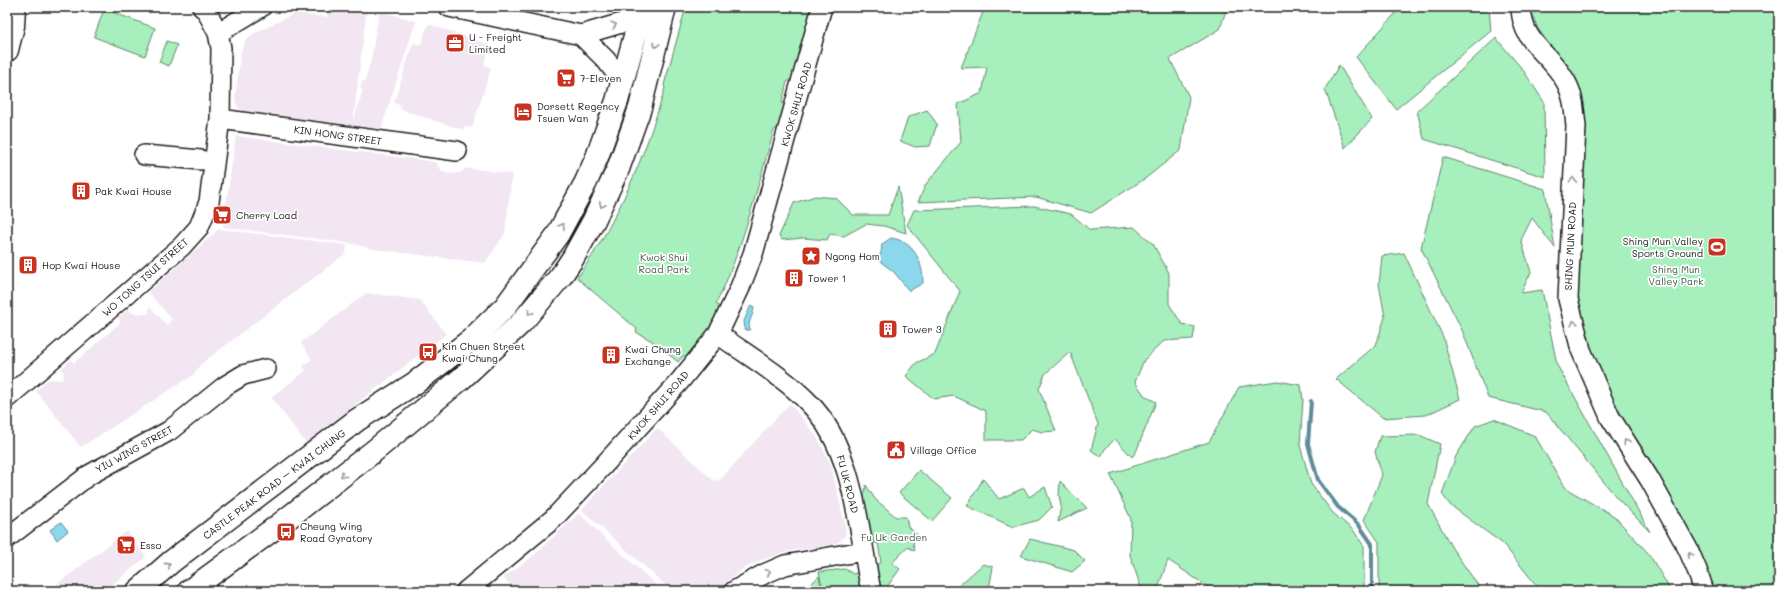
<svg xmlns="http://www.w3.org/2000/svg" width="1786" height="598" font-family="Mali,sans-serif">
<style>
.built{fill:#f1e6f2}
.green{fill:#a7efbd;stroke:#62866c}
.water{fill:#8bd7eb;stroke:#5f8c98}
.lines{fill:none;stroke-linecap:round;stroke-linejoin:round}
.stream{stroke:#5f8c98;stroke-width:4}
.minor-casing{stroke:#1c1c1c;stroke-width:22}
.major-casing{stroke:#1c1c1c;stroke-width:25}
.minor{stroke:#fff;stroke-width:19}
.major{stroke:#fff;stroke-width:22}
.oneway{stroke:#999}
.labels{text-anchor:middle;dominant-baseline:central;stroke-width:3.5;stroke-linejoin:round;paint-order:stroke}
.poi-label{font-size:10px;fill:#1c1c1c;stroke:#fff;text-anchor:start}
.street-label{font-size:10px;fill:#1c1c1c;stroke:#fff}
.park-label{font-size:10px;fill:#465b4c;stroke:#fff}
</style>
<rect width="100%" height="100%" fill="#fff"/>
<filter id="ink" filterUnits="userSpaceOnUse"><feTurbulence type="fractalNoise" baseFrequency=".025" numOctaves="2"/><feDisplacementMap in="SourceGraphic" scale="8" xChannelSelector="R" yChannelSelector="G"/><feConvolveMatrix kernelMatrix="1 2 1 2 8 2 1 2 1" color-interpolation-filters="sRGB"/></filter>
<g filter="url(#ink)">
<path class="built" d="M312 7 313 12H307L306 15 327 17 329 7H367L353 122 363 90 360 89 362 81 365 82 372 55 376 28 380 11 416 21 381 129 243 111 237 106 235 99 241 51 246 39 253 34 302 10Z
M571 7H617L605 11 604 14Z
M428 24 490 45 484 65 491 68 472 128 464 126 463 130 400 109 401 105 394 103 413 43 421 45Z
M236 136 436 162 441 170 449 174 460 173 467 168 512 174 505 234 485 263 373 249 349 243 223 227Z
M219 229 347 245 346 253 201 364 193 375 81 447 36 391 49 379 63 380 64 372 61 369 71 360 74 363 121 322 118 318 129 309 132 313 149 314V306L167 325 172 319 148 292Z
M366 293 420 300 446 334 306 443 271 397 306 371 303 366 312 359 301 343Z
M790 403 817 437 831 465 846 530 845 536 840 541 833 545 790 551 761 560 743 569 715 591H672L582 510 657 428 714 481 717 479 719 481Z
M579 513 596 530 663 591H508L512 586 503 578 532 557Z
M127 531 146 557 104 591H48Z"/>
<path class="green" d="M686 7H815L796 76 787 82 782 103 791 108 787 124 774 130C757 188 743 249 716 304L723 309 689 358 683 356 678 362 652 341 636 332 637 329 577 278C618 221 645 156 665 88L664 85Z
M985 7H1227L1220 29 1170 59 1189 97 1181 150 1146 178 1091 213 1036 197 918 202 926 184 961 142 958 104 982 93 987 67 961 68Z
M1396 7H1489L1491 31 1396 109 1356 57 1395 14Z
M1530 7H1779V591H1708L1588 348 1574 281 1564 67 1537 27Z
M104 9 155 28 145 56 94 37Z
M1496 38 1523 70 1544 102 1545 177 1424 139 1417 111Z
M167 41 177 45 169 66 159 62Z
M1339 65 1372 119 1345 148 1325 89Z
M927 110 937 124 930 146 915 147 900 141 908 117Z
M1443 157 1545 189 1555 248 1532 218 1521 240 1531 272 1521 293 1542 290 1557 365 1650 532 1617 498 1546 412 1488 398 1462 330 1421 248Z
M898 187 906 233 884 226 866 224 844 236 830 234 827 240 803 238 782 240 779 236 794 203 815 196 836 198 853 215H888Z
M1034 206 1071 214 1090 230 1134 227 1153 244 1169 273V304L1182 324 1195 327 1193 339 1164 341 1144 360 1135 382 1145 396 1156 402 1136 452 1132 457 1115 439 1105 449 1101 457 1091 450 1098 424 1070 352 1045 374 1039 389 1056 431 1042 432 1032 429 1021 440H986V411L954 396 934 399 906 376 916 363 935 354 960 291 907 225 914 210Z
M1404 253 1443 337 1460 399 1426 415 1383 418 1336 379 1376 345 1385 317 1379 284 1382 256Z
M1277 381 1301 385 1303 400 1300 445 1311 484 1333 513 1353 530 1364 546V591H1214L1168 560 1157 591H1142L1130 555 1131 519 1110 474 1209 442 1239 387Z
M1494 419 1535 436 1565 488 1614 516 1649 554 1671 591H1541L1503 544 1450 505 1442 494 1456 456 1475 426Z
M1419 435 1440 444 1428 504 1452 548 1482 591H1379V542L1364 520 1382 475 1375 452 1380 436Z
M919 470 952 498 932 521 899 493Z
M983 479 999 499 1024 488 1029 497 1045 487 1052 507 1039 520 1013 527 967 506Z
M1060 481 1087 508 1058 522 1061 506 1059 495Z
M866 485 875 499 896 517H906L908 527 919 536 913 543 915 551 908 547 892 563 900 569 884 591H878L872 569 881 562 878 543H869L862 506Z
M1030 539 1074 550 1085 561 1072 572 1021 556Z
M983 564 993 567 989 589 990 591H957L955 589Z
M845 569 853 574 862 571 859 591H823L819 572Z
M819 576 822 591H804Z"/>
<path class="water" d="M891 238C914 241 923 262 923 283L909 291 894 272 877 259 881 253 882 244Z
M751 305 754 307C754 316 747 320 750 330H745L744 321Z
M61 522 68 531 57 540 50 530Z"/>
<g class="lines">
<path class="stream" d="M1311 401 1308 444 1318 480 1338 507 1359 525 1372 544V591"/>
<defs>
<path id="minor" d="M449 7 581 35 625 22 643 8
M1521 7C1522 45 1550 52 1566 82 1574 96 1574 110 1576 126L1568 299 1581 350 1610 417 1650 480 1688 549 1697 570 1704 591
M218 33 261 7
M581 35 606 60 622 81
M220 119 457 151
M144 155 201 160
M718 334C748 356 783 376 809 403 854 448 859 532 871 591
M7 398 182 246 199 227 209 202 220 119 221 48 218 33 206 10 202 7
M7 538 89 475 169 431 225 386 243 375 266 369
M466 591 553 519 603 466 680 381 718 334 739 290 753 254 822 7
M734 591 764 574 785 565 863 551"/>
<path id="major" d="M7 50 13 26 14 7
M138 591 171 562 357 420 415 383 471 340 505 307 558 234 586 182 597 157 617 101 643 7
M189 591 279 525 374 451 462 378 521 323 561 276 573 258 594 220 618 169 640 108 665 7"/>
</defs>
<use href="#minor" class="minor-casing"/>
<use href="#major" class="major-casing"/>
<use href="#minor" class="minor"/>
<use href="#major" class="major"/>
</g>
<defs><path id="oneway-chevron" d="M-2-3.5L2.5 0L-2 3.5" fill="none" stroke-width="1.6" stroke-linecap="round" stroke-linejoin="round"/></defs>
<g class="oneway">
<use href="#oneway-chevron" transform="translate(614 25) rotate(-16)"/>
<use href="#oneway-chevron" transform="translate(656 45) rotate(104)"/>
<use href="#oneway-chevron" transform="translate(1573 180) rotate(-87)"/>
<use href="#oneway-chevron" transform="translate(602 205) rotate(116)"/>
<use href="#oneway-chevron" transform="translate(562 226) rotate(-61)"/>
<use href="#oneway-chevron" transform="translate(530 312) rotate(130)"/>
<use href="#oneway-chevron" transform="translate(1574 323) rotate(-105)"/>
<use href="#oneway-chevron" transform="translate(1626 442) rotate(-122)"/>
<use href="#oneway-chevron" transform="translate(343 475) rotate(142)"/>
<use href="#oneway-chevron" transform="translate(1690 555) rotate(-115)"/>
<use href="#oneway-chevron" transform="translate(168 565) rotate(-41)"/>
<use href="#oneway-chevron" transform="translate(768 572) rotate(-24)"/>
</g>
</g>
<defs>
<symbol id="office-square" viewBox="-11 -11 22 22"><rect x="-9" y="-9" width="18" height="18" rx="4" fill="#c8321e" stroke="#fff"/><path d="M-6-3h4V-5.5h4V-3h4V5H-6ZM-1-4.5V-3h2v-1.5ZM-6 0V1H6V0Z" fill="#fff"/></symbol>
<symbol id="supermarket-square" viewBox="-11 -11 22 22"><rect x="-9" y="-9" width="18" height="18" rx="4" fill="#c8321e" stroke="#fff"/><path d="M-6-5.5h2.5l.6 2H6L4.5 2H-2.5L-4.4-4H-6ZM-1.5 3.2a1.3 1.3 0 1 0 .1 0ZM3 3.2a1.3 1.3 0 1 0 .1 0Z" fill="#fff"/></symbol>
<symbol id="hotel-square" viewBox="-11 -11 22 22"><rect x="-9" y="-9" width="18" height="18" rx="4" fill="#c8321e" stroke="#fff"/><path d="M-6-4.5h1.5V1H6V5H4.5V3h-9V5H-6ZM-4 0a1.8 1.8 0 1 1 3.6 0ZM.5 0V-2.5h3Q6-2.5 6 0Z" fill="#fff"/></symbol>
<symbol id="building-square" viewBox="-11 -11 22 22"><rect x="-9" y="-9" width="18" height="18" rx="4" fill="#c8321e" stroke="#fff"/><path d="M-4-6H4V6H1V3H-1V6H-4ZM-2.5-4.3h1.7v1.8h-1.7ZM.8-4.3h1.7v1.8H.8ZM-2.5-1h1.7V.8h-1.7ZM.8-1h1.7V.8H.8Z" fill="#fff"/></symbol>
<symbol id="stadium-square" viewBox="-11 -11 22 22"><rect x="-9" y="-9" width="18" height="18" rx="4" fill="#c8321e" stroke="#fff"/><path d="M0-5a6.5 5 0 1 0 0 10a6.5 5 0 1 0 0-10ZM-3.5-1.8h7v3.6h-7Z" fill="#fff"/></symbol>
<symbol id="sight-square" viewBox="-11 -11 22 22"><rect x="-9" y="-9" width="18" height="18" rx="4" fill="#c8321e" stroke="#fff"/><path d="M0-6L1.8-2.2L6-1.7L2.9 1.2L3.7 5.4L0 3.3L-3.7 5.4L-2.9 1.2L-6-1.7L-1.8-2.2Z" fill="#fff"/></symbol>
<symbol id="bus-square" viewBox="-11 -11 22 22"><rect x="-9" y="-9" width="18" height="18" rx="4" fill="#c8321e" stroke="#fff"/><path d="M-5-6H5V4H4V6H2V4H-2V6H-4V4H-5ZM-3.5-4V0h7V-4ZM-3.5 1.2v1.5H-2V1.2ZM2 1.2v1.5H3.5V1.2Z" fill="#fff"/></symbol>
<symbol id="civic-square" viewBox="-11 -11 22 22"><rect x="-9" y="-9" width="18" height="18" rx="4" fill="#c8321e" stroke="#fff"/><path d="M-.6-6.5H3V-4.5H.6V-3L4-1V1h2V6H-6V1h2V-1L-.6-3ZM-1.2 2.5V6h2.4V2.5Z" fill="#fff"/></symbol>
</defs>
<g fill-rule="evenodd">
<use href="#office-square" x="444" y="32" width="22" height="22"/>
<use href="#supermarket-square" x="555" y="67" width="22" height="22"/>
<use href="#hotel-square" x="512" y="101" width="22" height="22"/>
<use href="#building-square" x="70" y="180" width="22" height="22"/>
<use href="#supermarket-square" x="211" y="204" width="22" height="22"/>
<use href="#stadium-square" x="1706" y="236" width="22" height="22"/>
<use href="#sight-square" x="800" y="245" width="22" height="22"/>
<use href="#building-square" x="17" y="254" width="22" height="22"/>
<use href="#building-square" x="783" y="267" width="22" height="22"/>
<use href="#building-square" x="877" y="318" width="22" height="22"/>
<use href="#bus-square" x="417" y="341" width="22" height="22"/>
<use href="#building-square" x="600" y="344" width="22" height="22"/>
<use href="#civic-square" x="885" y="439" width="22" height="22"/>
<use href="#bus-square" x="275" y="521" width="22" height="22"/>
<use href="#supermarket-square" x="115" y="534" width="22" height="22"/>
</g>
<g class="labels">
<g class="poi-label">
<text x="469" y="37">U - Freight<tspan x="469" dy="12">Limited</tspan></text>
<text x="580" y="78">7-Eleven</text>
<text x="537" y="106">Dorsett Regency<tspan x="537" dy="12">Tsuen Wan</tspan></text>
<text x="95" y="191">Pak Kwai House</text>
<text x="236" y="215">Cherry Load</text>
<text x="1703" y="241" text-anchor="end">Shing Mun Valley<tspan x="1703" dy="12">Sports Ground</tspan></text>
<text x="825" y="256">Ngong Hom</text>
<text x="42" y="265">Hop Kwai House</text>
<text x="808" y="278">Tower 1</text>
<text x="902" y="329">Tower 3</text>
<text x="442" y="346">Kin Chuen Street<tspan x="442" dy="12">Kwai Chung</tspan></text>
<text x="625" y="349">Kwai Chung<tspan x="625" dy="12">Exchange</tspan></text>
<text x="910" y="450">Village Office</text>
<text x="300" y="526">Cheung Wing<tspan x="300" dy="12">Road Gyratory</tspan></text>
<text x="140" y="545">Esso</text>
</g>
<g class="street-label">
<text transform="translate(796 104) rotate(-74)">KWOK SHUI ROAD</text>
<text transform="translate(338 135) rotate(8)">KIN HONG STREET</text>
<text transform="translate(1570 246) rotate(-87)">SHING MUN ROAD</text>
<text transform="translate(145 277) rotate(-42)">WO TONG TSUI STREET</text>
<text transform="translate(658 405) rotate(-49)">KWOK SHUI ROAD</text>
<text transform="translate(134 449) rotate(-29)">YIU WING STREET</text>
<text transform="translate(274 484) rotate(-37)">CASTLE PEAK ROAD – KWAI CHUNG</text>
<text transform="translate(848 484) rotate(75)">FU UK ROAD</text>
</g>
<g class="park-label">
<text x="664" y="257">Kwok Shui<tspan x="664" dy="12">Road Park</tspan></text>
<text x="1676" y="269">Shing Mun<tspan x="1676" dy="12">Valley Park</tspan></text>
<text x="894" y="537">Fu Uk Garden</text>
</g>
</g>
<rect width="1786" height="598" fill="none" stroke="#fff" stroke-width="24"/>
<rect x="12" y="12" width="1762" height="574" fill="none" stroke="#1c1c1c" stroke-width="1.5" filter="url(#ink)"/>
</svg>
